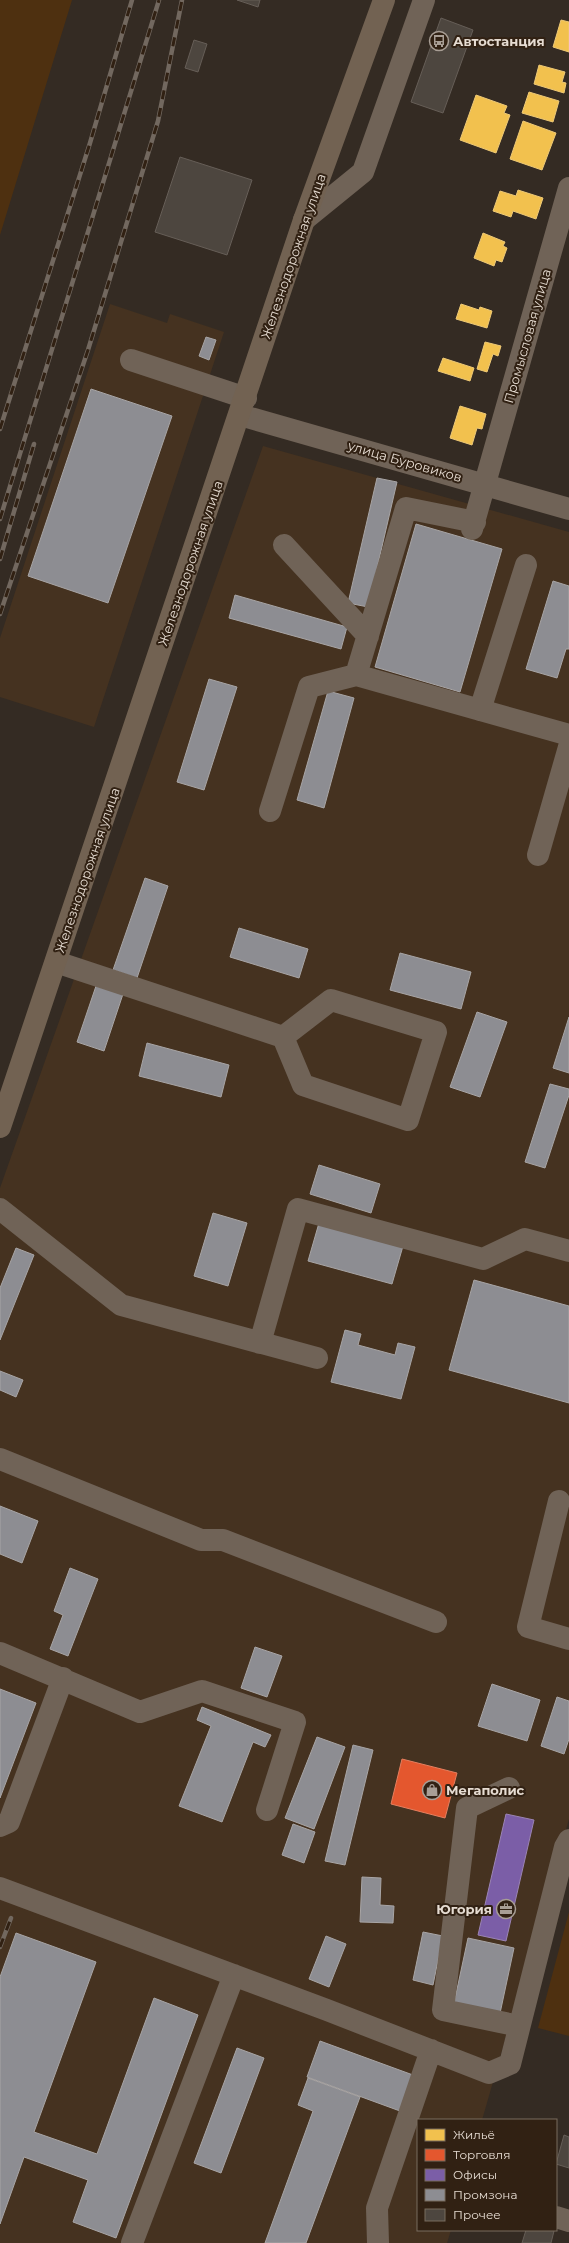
<svg xmlns="http://www.w3.org/2000/svg" width="569" height="2243" font-family="Montserrat,sans-serif">
<style>
.built{fill:#453220}
.green{fill:#4e3010}
.homes{fill:#f2c14e;stroke:#eec976}
.shops{fill:#e4572e;stroke:#e57f5f}
.offices{fill:#7b5ea7;stroke:#9b84b4}
.industry{fill:#8d8d92;stroke:#a8a5a5}
.building{fill:#4d463f;stroke:#665e57}
.lines{fill:none;stroke-linecap:round;stroke-linejoin:round}
.minor{stroke:#706357;stroke-width:22}
.major{stroke:#726252;stroke-width:22}
.rail-casing{stroke:#72685f;stroke-width:4.5}
.rail{stroke:#312113;stroke-width:3;stroke-dasharray:9;stroke-linecap:butt}
.labels{text-anchor:middle;dominant-baseline:central;stroke-width:4;stroke-linejoin:round;paint-order:stroke}
.poi-label{font-size:13px;font-weight:bold;fill:#e6dcd2;stroke:#312113;text-anchor:start}
.street-label{font-size:13px;fill:#e6dcd2;stroke:#312113}
</style>
<rect width="100%" height="100%" fill="#342b23"/>
<path class="built" d="M110 304 167 323 170 314 224 332 94 727 0 697V638Z
M263 446 569 532V1819L482 2120H418V2230H451L447 2243H0V1188Z"/>
<path class="green" d="M0 0H72L0 235Z
M569 1912V2036L538 2028Z"/>
<path class="homes" d="M561 20 569 22V52L553 47Z
M539 65 565 72 562 82 566 83 564 93 534 84Z
M529 92 559 101 553 122 522 113Z
M476 95 507 106 504 113 510 115 496 153 460 140Z
M523 121 556 133 542 170 510 159Z
M518 190 543 198 536 219 513 211 511 217 493 211 500 191 516 196Z
M483 233 505 242 503 246 507 248 502 262 496 260 494 266 474 258Z
M461 304 479 310 480 307 492 311 487 328 456 319Z
M485 342 501 346 498 356 493 354 487 372 477 369Z
M443 358 474 368 470 381 438 371Z
M460 406 486 414 482 429 477 428 472 445 450 438Z"/>
<path class="shops" d="M402 1759 457 1773 445 1818 391 1804Z"/>
<path class="offices" d="M506 1814 534 1820 506 1941 478 1935Z"/>
<path class="industry" d="M206 337 216 340 209 360 199 356Z
M91 389 172 416 108 603 28 576Z
M377 478 397 482 368 607 348 603Z
M416 524 502 549 460 692 375 667Z
M553 581 569 586V649H566L557 678 526 669Z
M235 595 347 627 341 649 229 618Z
M209 679 237 687 204 790 177 782Z
M328 691 354 698 324 808 297 800Z
M145 878 168 886 137 978 113 970Z
M239 928 308 949 299 978 230 957Z
M400 953 471 972 461 1009 390 990Z
M96 986 123 994 104 1051 77 1042Z
M477 1012 507 1022 480 1097 450 1087Z
M569 1017V1073L553 1068Z
M147 1043 229 1065 221 1097 139 1076Z
M550 1084 569 1089V1095L545 1168 525 1162Z
M319 1165 380 1184 371 1213 310 1194Z
M213 1213 247 1223 228 1286 194 1276Z
M319 1223 403 1246 392 1284 308 1261Z
M16 1248 34 1255 0 1340V1288Z
M474 1280 569 1306V1403L449 1370Z
M345 1330 361 1334 358 1345 395 1355 398 1343 415 1347 401 1399 331 1382Z
M0 1371 23 1380 16 1397 0 1390Z
M0 1506 38 1521 22 1563 0 1554Z
M70 1568 98 1579 68 1656 50 1649 63 1615 54 1611Z
M255 1647 282 1656 267 1697 241 1688Z
M492 1684 540 1700 527 1741 478 1726Z
M0 1689 36 1703 0 1798Z
M557 1697 569 1701V1739L564 1754 541 1746Z
M202 1707 271 1735 265 1747 253 1742 222 1822 179 1806 211 1726 197 1720Z
M317 1737 345 1747 314 1829 285 1818Z
M353 1745 373 1750 345 1865 325 1861Z
M293 1824 315 1832 304 1863 282 1855Z
M362 1877 381 1878 380 1905 394 1906 393 1923 360 1922Z
M423 1932 443 1936 433 1985 413 1980Z
M16 1933 96 1962 34 2132 97 2154 154 1998 198 2015 116 2238 73 2222 88 2180 24 2157 0 2224V1977Z
M326 1936 346 1944 329 1987 309 1979Z
M468 1938 514 1948 499 2018 453 2008Z
M320 2041 413 2075 400 2111 307 2077Z
M237 2048 264 2058 221 2173 194 2163Z
M308 2078 360 2097 306 2243H265L313 2111 298 2105Z"/>
<path class="building" d="M237 0H260L258 7Z
M441 18 473 30 443 113 411 102Z
M194 40 207 44 198 72 185 68Z
M180 157 252 180 227 255 155 232Z
M564 2135 569 2137V2168L556 2164Z
M526 2230H551L554 2231 551 2243H522Z"/>
<g class="lines">
<path class="minor" d="M304 220 363 172 424 0
M131 360 246 398
M240 415 569 509
M475 522 406 508 356 675 569 735
M472 529 569 188
M284 545 368 636
M480 710 526 565
M270 811 309 687 356 675
M538 855 569 747
M56 962 283 1037 303 1085 408 1120 436 1032 331 1000 283 1037
M0 1209 121 1305 317 1358
M260 1343 298 1209 483 1259 525 1239 569 1251
M0 1459 201 1540H223L436 1622
M559 1501 528 1627 569 1639
M0 1653 140 1712 202 1691 295 1722 267 1810
M509 1788 467 1808 443 2010 519 2026
M0 1826 9 1822 63 1678
M0 1888 327 2010 489 2073 510 2064 565 1847 569 1840
M556 2217 569 2221
M132 2243 234 1975
M378 2243 377 2208 431 2050"/>
<path class="major" d="M0 1127 304 220 384 0"/>
<defs>
<path id="rail" d="M0 429 90 143 132 0
M0 519 159 0
M0 559 34 444
M0 614 88 350 158 121 182 0
M0 1947 11 1918"/>
</defs>
<use href="#rail" class="rail-casing"/>
<use href="#rail" class="rail"/>
</g>
<defs>
<symbol id="bus-ring" viewBox="-11 -11 22 22"><circle r="9.5" fill="#312113" stroke="#a89e95" stroke-width="1.5"/><path d="M-5-6H5V4H4V6H2V4H-2V6H-4V4H-5ZM-3.5-4V0h7V-4ZM-3.5 1.2v1.5H-2V1.2ZM2 1.2v1.5H3.5V1.2Z" fill="#a89e95"/></symbol>
<symbol id="shop-ring" viewBox="-11 -11 22 22"><circle r="9.5" fill="#312113" stroke="#a89e95" stroke-width="1.5"/><path d="M-5-2.5h2.3a2.7 3.5 0 0 1 5.4 0H5L5.5 6h-11ZM-1.5-2.5h3a1.5 2.3 0 0 0-3 0Z" fill="#a89e95"/></symbol>
<symbol id="office-ring" viewBox="-11 -11 22 22"><circle r="9.5" fill="#312113" stroke="#a89e95" stroke-width="1.5"/><path d="M-6-3h4V-5.5h4V-3h4V5H-6ZM-1-4.5V-3h2v-1.5ZM-6 0V1H6V0Z" fill="#a89e95"/></symbol>
</defs>
<g fill-rule="evenodd">
<use href="#bus-ring" x="428" y="30" width="22" height="22"/>
<use href="#shop-ring" x="421" y="1779" width="22" height="22"/>
<use href="#office-ring" x="495" y="1898" width="22" height="22"/>
</g>
<g class="labels">
<g class="poi-label">
<text x="453" y="41">Автостанция</text>
<text x="446" y="1790">Мегаполис</text>
<text x="492" y="1909" text-anchor="end">Югория</text>
</g>
<g class="street-label">
<text transform="translate(293 256) rotate(-71)">Железнодорожная улица</text>
<text transform="translate(527 336) rotate(-74)">Промысловая улица</text>
<text transform="translate(405 461) rotate(16)">улица Буровиков</text>
<text transform="translate(190 563) rotate(-71)">Железнодорожная улица</text>
<text transform="translate(87 870) rotate(-71)">Железнодорожная улица</text>
</g>
</g>
<rect x="417" y="2119" width="140" height="112" fill="#312113" stroke="#796c5f"/>
<rect x="425" y="2129" width="20" height="12" fill="#f2c14e" stroke="#796c5f"/>
<text x="453" y="2139" font-size="12" fill="#e6dcd2">Жильё</text>
<rect x="425" y="2149" width="20" height="12" fill="#e4572e" stroke="#796c5f"/>
<text x="453" y="2159" font-size="12" fill="#e6dcd2">Торговля</text>
<rect x="425" y="2169" width="20" height="12" fill="#7b5ea7" stroke="#796c5f"/>
<text x="453" y="2179" font-size="12" fill="#e6dcd2">Офисы</text>
<rect x="425" y="2189" width="20" height="12" fill="#8d8d92" stroke="#796c5f"/>
<text x="453" y="2199" font-size="12" fill="#e6dcd2">Промзона</text>
<rect x="425" y="2209" width="20" height="12" fill="#4d463f" stroke="#796c5f"/>
<text x="453" y="2219" font-size="12" fill="#e6dcd2">Прочее</text>
</svg>
